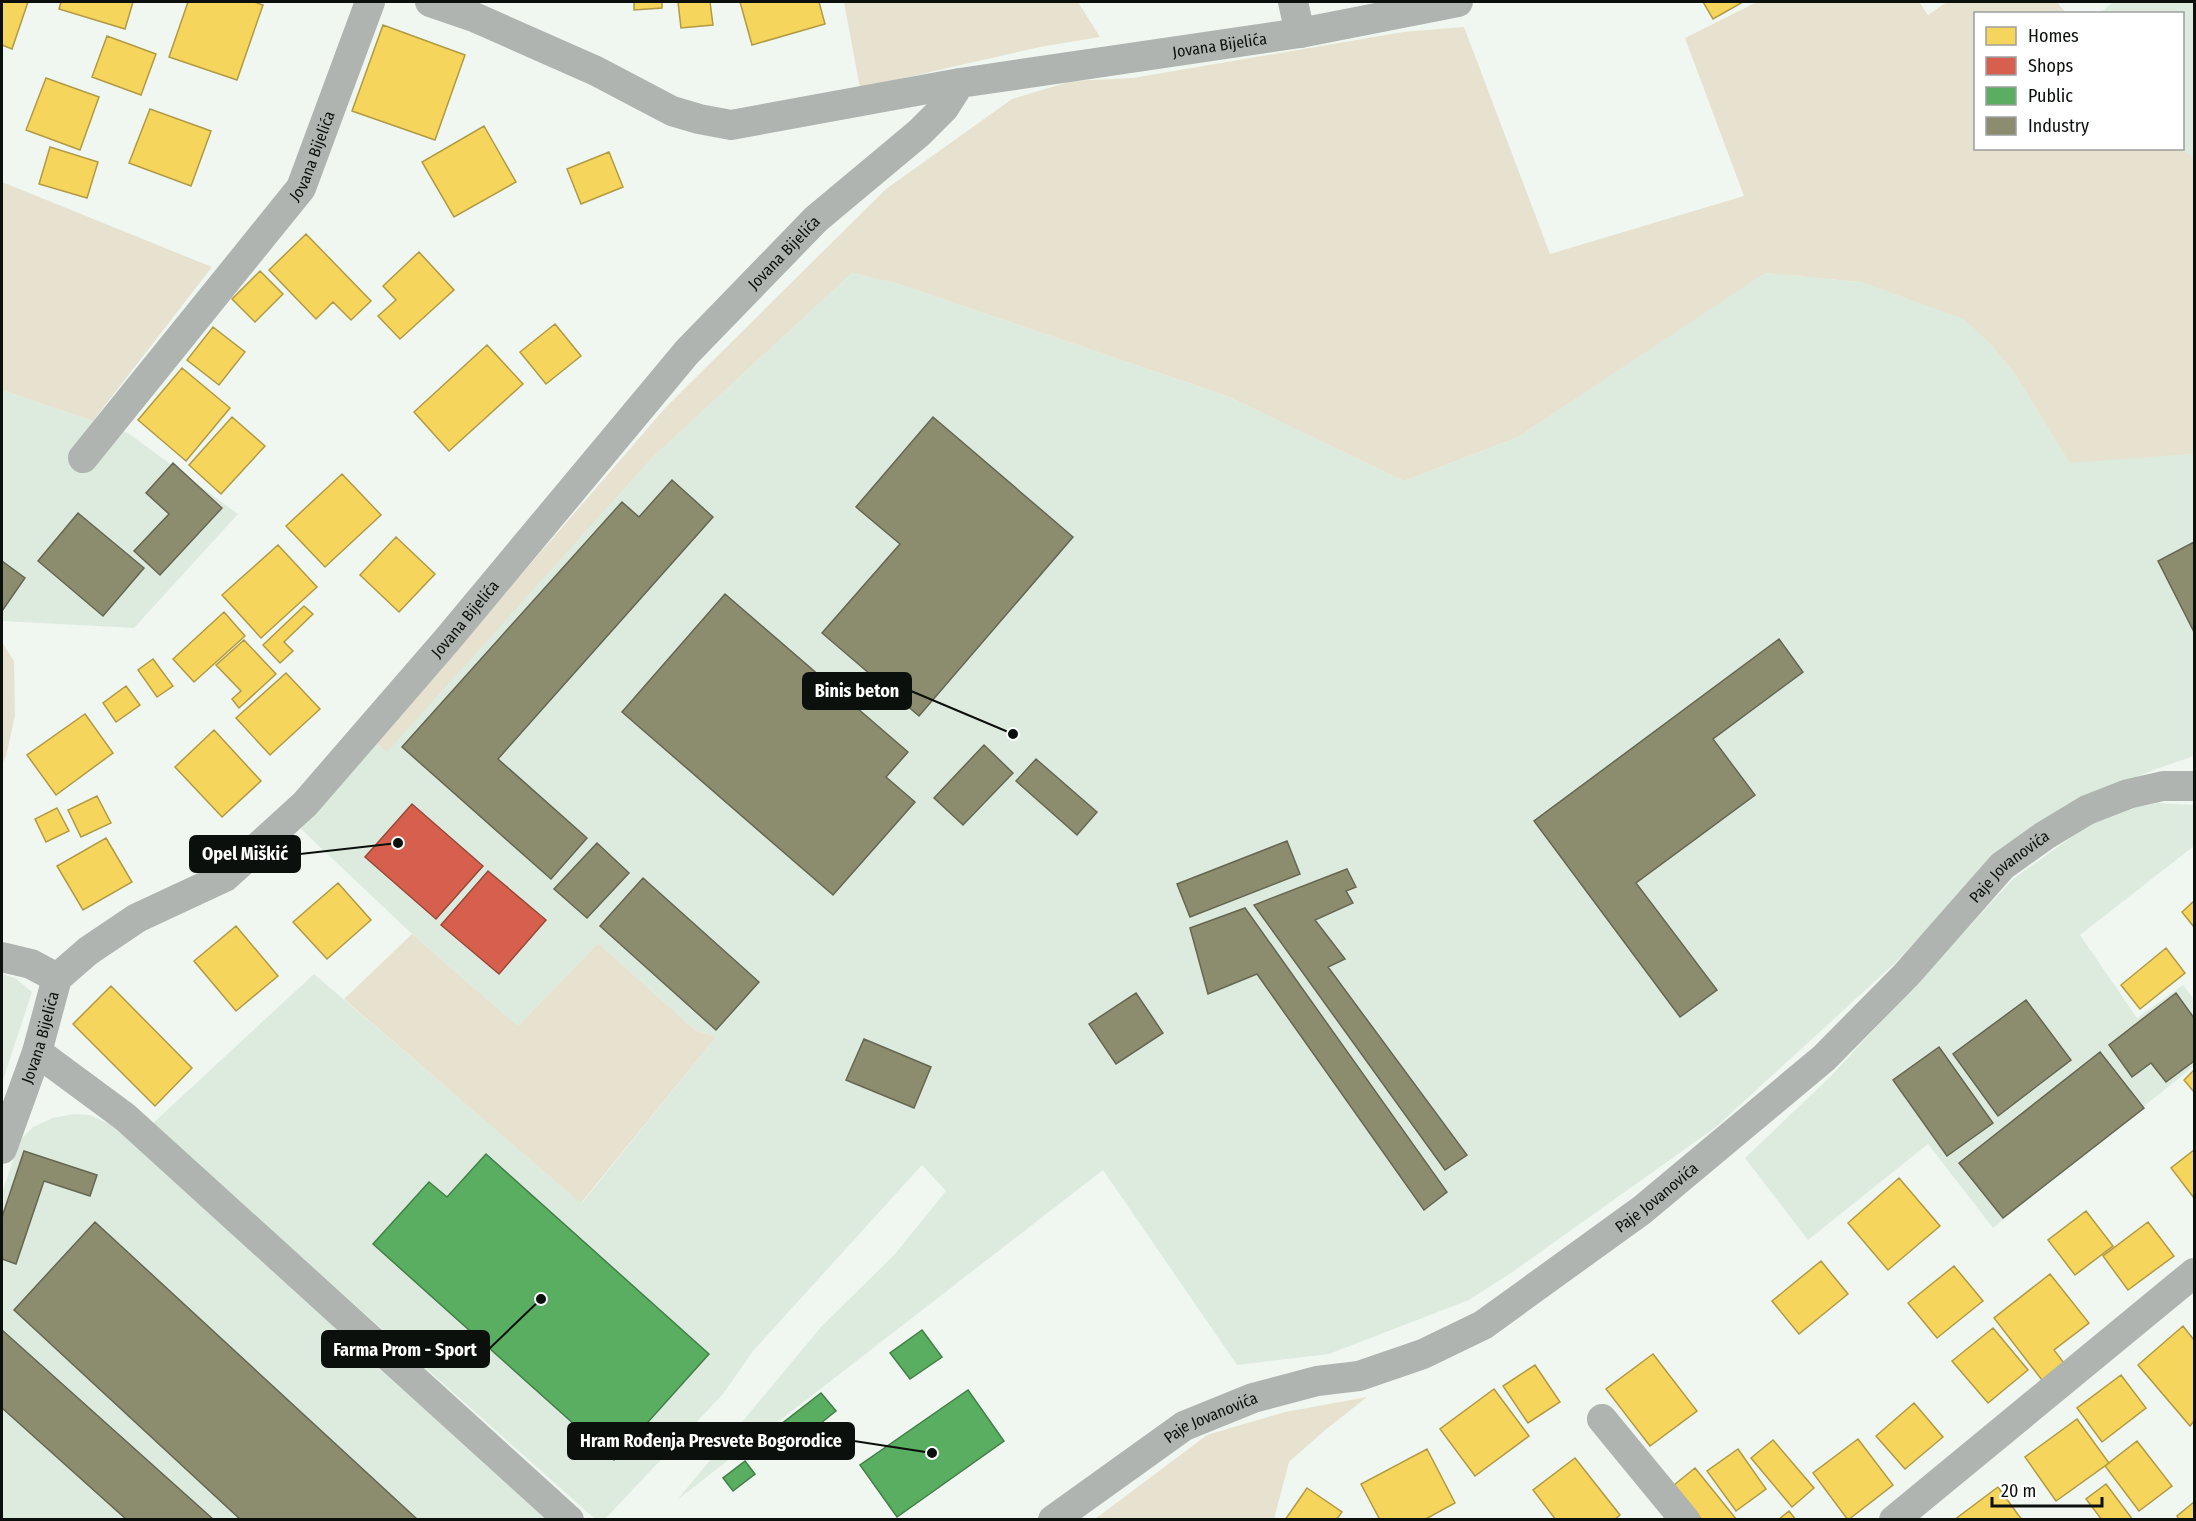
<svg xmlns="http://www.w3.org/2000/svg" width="2196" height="1521" font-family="'Fira Sans Condensed',sans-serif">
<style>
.built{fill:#ddebdf}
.green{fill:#e6e2cf}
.homes{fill:#f6d55c;stroke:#b09a44;stroke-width:1.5}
.shops{fill:#d6604d;stroke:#99483a;stroke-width:1.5}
.public{fill:#5aae61;stroke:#427f48;stroke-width:1.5}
.industry{fill:#8c8c6e;stroke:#656751;stroke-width:1.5}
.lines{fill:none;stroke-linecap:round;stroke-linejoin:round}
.minor{stroke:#afb4b1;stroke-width:30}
.labels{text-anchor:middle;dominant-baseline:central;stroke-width:6;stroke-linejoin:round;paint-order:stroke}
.street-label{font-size:16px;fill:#0b100c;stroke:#fff}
.leader{fill:none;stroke:#0b100c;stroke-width:2}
.callout-dot{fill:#0b100c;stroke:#fff;stroke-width:2}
.callout{fill:#0b100c;stroke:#0b100c;stroke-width:2}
.callout-label{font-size:18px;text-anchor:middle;font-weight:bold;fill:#fff}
</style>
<rect width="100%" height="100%" fill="#f0f7f1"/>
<path class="built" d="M2113 2H2194V157L2178 149 2182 148V14H2099Z
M852 273 899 284 1227 396 1404 481 1518 437 1764 273 1861 282 1964 318 1992 346 2015 374 2070 462 2194 454V756L2159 768 2077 801 1992 859 1895 963 1716 1127 1514 1271 1469 1300 1329 1354 1237 1365 1103 1170 677 1500 821 1327 895 1254 946 1191 922 1165 753 1351 723 1394 605 1519H595L152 1124 314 974 582 1203 716 1037 695 1030 598 943 518 1026 412 934 301 829 376 743 387 751 653 457Z
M2 390 128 433 238 514 134 628 2 621Z
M2158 803 2194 805V846L2080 935 2137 1018 2183 985 2194 999V1066L1993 1228 1928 1144 1808 1240 1745 1158 1830 1077 2013 879 2090 824 2124 810Z
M2 974 15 978 32 992 2 1083Z
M74 1114 90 1115 124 1131 548 1520H2V1193L20 1140 33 1127 53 1118Z"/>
<path class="green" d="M844 2H1078L1100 37 1040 47 860 88Z
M1757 2H1919L1928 15 1947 2H2057L2066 13 1976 14V148H2178L2194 157V454L2070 463 2015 374 1992 346 1964 319 1861 282 1765 273 1518 437 1404 481 1227 396 899 284 852 273 653 457 387 752 376 743 666 407 886 189 1012 99 1072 81 1133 78 1403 32 1464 27 1550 254 1744 196 1685 38Z
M2 182 212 267 93 421 2 390Z
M2 642 14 661 15 716 6 756 2 764Z
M412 934 518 1026 598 943 695 1030 716 1037 581 1203 344 999Z
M1367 1397 1324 1431 1289 1462 1274 1519H1095L1207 1435 1285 1412Z"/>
<path class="homes" d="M2 2H28L12 49 2 45Z
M61 2H133L125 29 59 9Z
M188 2H254L263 5 237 80 169 57Z
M634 2H662V8L634 10Z
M678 2H710L713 25 681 28Z
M740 2H819L825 24 752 45Z
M1703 2H1743L1713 19Z
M383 25 465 55 435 140 352 111Z
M107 36 156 54 141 95 92 77Z
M46 78 99 97 80 150 26 130Z
M150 109 211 131 191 186 129 163Z
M484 126 516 182 454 217 422 162Z
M50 147 98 162 87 198 39 184Z
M609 152 623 187 581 204 567 169Z
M306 234 371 301 351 320 333 302 316 319 269 270Z
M419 252 454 290 400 339 378 316 396 300 383 286Z
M260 271 283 294 255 322 232 299Z
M555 324 581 356 546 384 520 352Z
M213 327 245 352 219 385 187 360Z
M487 345 523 384 449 451 414 412Z
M182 368 230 408 186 461 138 420Z
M232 417 265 446 221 494 189 465Z
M342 474 381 515 325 567 286 526Z
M396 537 435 574 399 612 360 575Z
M278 545 317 587 261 638 222 595Z
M304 606 313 614 284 642 293 651 280 663 263 645Z
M224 612 245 636 194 682 173 659Z
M244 640 276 674 239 708 232 699 241 691 216 665Z
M153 659 173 686 157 697 138 670Z
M286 673 320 709 270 755 236 718Z
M126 686 140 705 116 722 103 703Z
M85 714 113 753 56 795 27 755Z
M214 730 261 781 222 817 175 767Z
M97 796 111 823 81 837 68 810Z
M57 808 69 831 46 842 35 819Z
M106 838 132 882 83 910 57 866Z
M338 883 371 920 327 959 293 922Z
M2194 901V927L2182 912Z
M236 926 278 976 236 1011 194 961Z
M2166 948 2185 973 2140 1009 2121 985Z
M111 986 192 1068 155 1106 73 1024Z
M2194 1070V1092L2184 1080Z
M2194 1150V1198L2171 1168Z
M1899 1178 1940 1226 1888 1270 1848 1223Z
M2086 1211 2113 1246 2075 1275 2048 1240Z
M2148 1222 2174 1256 2128 1290 2103 1256Z
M1821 1261 1848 1294 1799 1334 1772 1301Z
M1954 1266 1983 1301 1937 1338 1908 1303Z
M2050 1274 2089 1323 2054 1350 2064 1363 2042 1380 1994 1318Z
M2183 1326 2194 1340V1421L2190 1426 2138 1365Z
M1993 1328 2028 1370 1988 1403 1952 1361Z
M1653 1354 1697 1411 1650 1446 1606 1389Z
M1535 1365 1560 1402 1528 1423 1503 1386Z
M2121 1375 2146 1408 2102 1442 2077 1408Z
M1494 1389 1529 1436 1475 1476 1440 1429Z
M1914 1403 1943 1437 1905 1469 1876 1436Z
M2077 1419 2109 1463 2056 1501 2025 1457Z
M1858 1439 1893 1485 1848 1520 1813 1473Z
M1773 1440 1814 1488 1792 1507 1751 1458Z
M2137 1441 2172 1486 2139 1511 2105 1466Z
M1427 1449 1455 1503 1424 1520H1380L1361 1484Z
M1738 1449 1766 1489 1736 1511 1707 1471Z
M1575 1458 1620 1515 1614 1520H1556L1533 1490Z
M1695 1468 1737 1520H1702L1674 1485Z
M2106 1484 2133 1520H2102L2086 1499Z
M1998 1487 2022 1520H1954Z
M1307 1488 1342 1512 1336 1520H1285Z
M2194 1502V1520H2179L2177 1516Z
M1789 1511 1796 1520H1778Z"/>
<path class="shops" d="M412 804 483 866 436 919 365 857Z
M488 871 546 920 499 974 441 925Z"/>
<path class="public" d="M486 1154 709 1354 614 1460 373 1244 429 1182 447 1197Z
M922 1330 942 1357 910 1379 890 1353Z
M968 1390 1004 1441 897 1517 860 1465Z
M821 1393 836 1411 795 1444 780 1425Z
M745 1461 755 1474 733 1491 723 1478Z"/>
<path class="industry" d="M933 417 1073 537 919 716 822 633 900 544 856 507Z
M173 463 222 508 160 575 134 551 169 514 146 493Z
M672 480 713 517 498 759 587 838 551 879 402 747 622 502 639 517Z
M78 513 144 568 103 616 38 561Z
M2194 542V632L2158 561Z
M2 561 25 578 2 611Z
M725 594 908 752 886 777 915 802 833 895 622 712Z
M1779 639 1803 672 1713 739 1755 795 1636 883 1717 990 1680 1017 1534 821Z
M984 745 1013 773 963 825 934 798Z
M1036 759 1097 812 1077 835 1016 781Z
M1287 841 1300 874 1190 917 1177 884Z
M597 843 629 873 587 918 554 889Z
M1347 869 1356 887 1346 891 1353 903 1315 920 1345 959 1328 967 1467 1155 1445 1170 1254 905Z
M643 878 759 982 716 1030 600 926Z
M1245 908 1447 1192 1424 1210 1257 974 1208 994 1190 928Z
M1136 993 1163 1033 1116 1064 1089 1024Z
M2176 993 2194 1018V1061L2166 1082 2151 1063 2132 1077 2109 1045Z
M2026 1000 2071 1060 1998 1116 1953 1054Z
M864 1039 931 1067 914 1108 846 1080Z
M1939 1047 1993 1123 1947 1156 1893 1080Z
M2100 1052 2144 1108 2003 1218 1959 1163Z
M24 1151 97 1175 90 1196 44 1181 16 1264 2 1259V1217Z
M95 1222 418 1520H241L14 1310Z
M2 1330 214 1520H127L2 1408Z"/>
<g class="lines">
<g class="minor">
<path d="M430 2 474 17 596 71 672 111 699 119 731 125 960 83"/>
<path d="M1293 2 1300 33"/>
<path id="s1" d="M83 458 301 188 370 2"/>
<path d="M2 957 31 964 57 978"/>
<path d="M37 1052 125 1117 569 1520"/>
<path id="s2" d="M2 1149 37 1052 57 978 88 951 137 918 225 877 305 804 447 640 687 352 816 219 919 133 944 108 960 83 1300 33 1458 2"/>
<path d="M1602 1419 1685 1520"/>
<path id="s3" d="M1053 1520 1184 1426 1253 1398 1317 1381 1359 1376 1423 1354 1483 1325 1642 1210 1824 1058 1906 975 2002 866 2044 836 2087 810 2128 794 2163 786H2194"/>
<path d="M1894 1520 2194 1273"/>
</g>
</g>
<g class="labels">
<g class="street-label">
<text stroke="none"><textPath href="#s2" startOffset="1724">Jovana Bijelića</textPath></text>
<text stroke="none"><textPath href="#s1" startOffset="381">Jovana Bijelića</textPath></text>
<text stroke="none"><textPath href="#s2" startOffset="1216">Jovana Bijelića</textPath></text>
<text stroke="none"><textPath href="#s2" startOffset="730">Jovana Bijelića</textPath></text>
<text stroke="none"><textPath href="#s3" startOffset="1179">Paje Jovanovića</textPath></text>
<text stroke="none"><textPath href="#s2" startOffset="118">Jovana Bijelića</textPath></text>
<text stroke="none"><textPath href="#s3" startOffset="694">Paje Jovanovića</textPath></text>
<text stroke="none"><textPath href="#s3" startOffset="189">Paje Jovanovića</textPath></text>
</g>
</g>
<path class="leader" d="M1013 734L911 691M398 843L300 854M541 1299L489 1349M932 1453L854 1441"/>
<g class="callout-dot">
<circle cx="1013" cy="734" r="6"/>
<circle cx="398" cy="843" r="6"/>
<circle cx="541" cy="1299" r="6"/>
<circle cx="932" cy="1453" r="6"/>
</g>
<g class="callout">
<rect x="803" y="673" width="108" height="36" rx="6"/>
<rect x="190" y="836" width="110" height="36" rx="6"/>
<rect x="322" y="1331" width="167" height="36" rx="6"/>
<rect x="568" y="1423" width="286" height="36" rx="6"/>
</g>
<g class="callout-label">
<text x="857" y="697">Binis beton</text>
<text x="245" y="860">Opel Miškić</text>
<text x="405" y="1356">Farma Prom - Sport</text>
<text x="711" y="1447">Hram Rođenja Presvete Bogorodice</text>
</g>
<rect width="2196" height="1521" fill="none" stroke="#0b100c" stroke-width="6"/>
<rect x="1974" y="12" width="210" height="138" fill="#ffffff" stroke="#9d9f9e" stroke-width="1.5"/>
<rect x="1986" y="27" width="30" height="18" fill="#f6d55c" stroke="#9d9f9e" stroke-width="1.5"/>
<text x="2028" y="42" font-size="18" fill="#0b100c">Homes</text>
<rect x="1986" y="57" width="30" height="18" fill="#d6604d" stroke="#9d9f9e" stroke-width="1.5"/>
<text x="2028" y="72" font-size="18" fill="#0b100c">Shops</text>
<rect x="1986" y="87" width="30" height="18" fill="#5aae61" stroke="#9d9f9e" stroke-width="1.5"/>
<text x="2028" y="102" font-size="18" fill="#0b100c">Public</text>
<rect x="1986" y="117" width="30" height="18" fill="#8c8c6e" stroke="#9d9f9e" stroke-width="1.5"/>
<text x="2028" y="132" font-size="18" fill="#0b100c">Industry</text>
<path d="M1992 1497v9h110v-9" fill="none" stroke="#0b100c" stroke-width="3"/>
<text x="2001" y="1497" font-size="18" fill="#0b100c" stroke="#ffffff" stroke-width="4.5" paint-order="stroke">20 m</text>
</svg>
